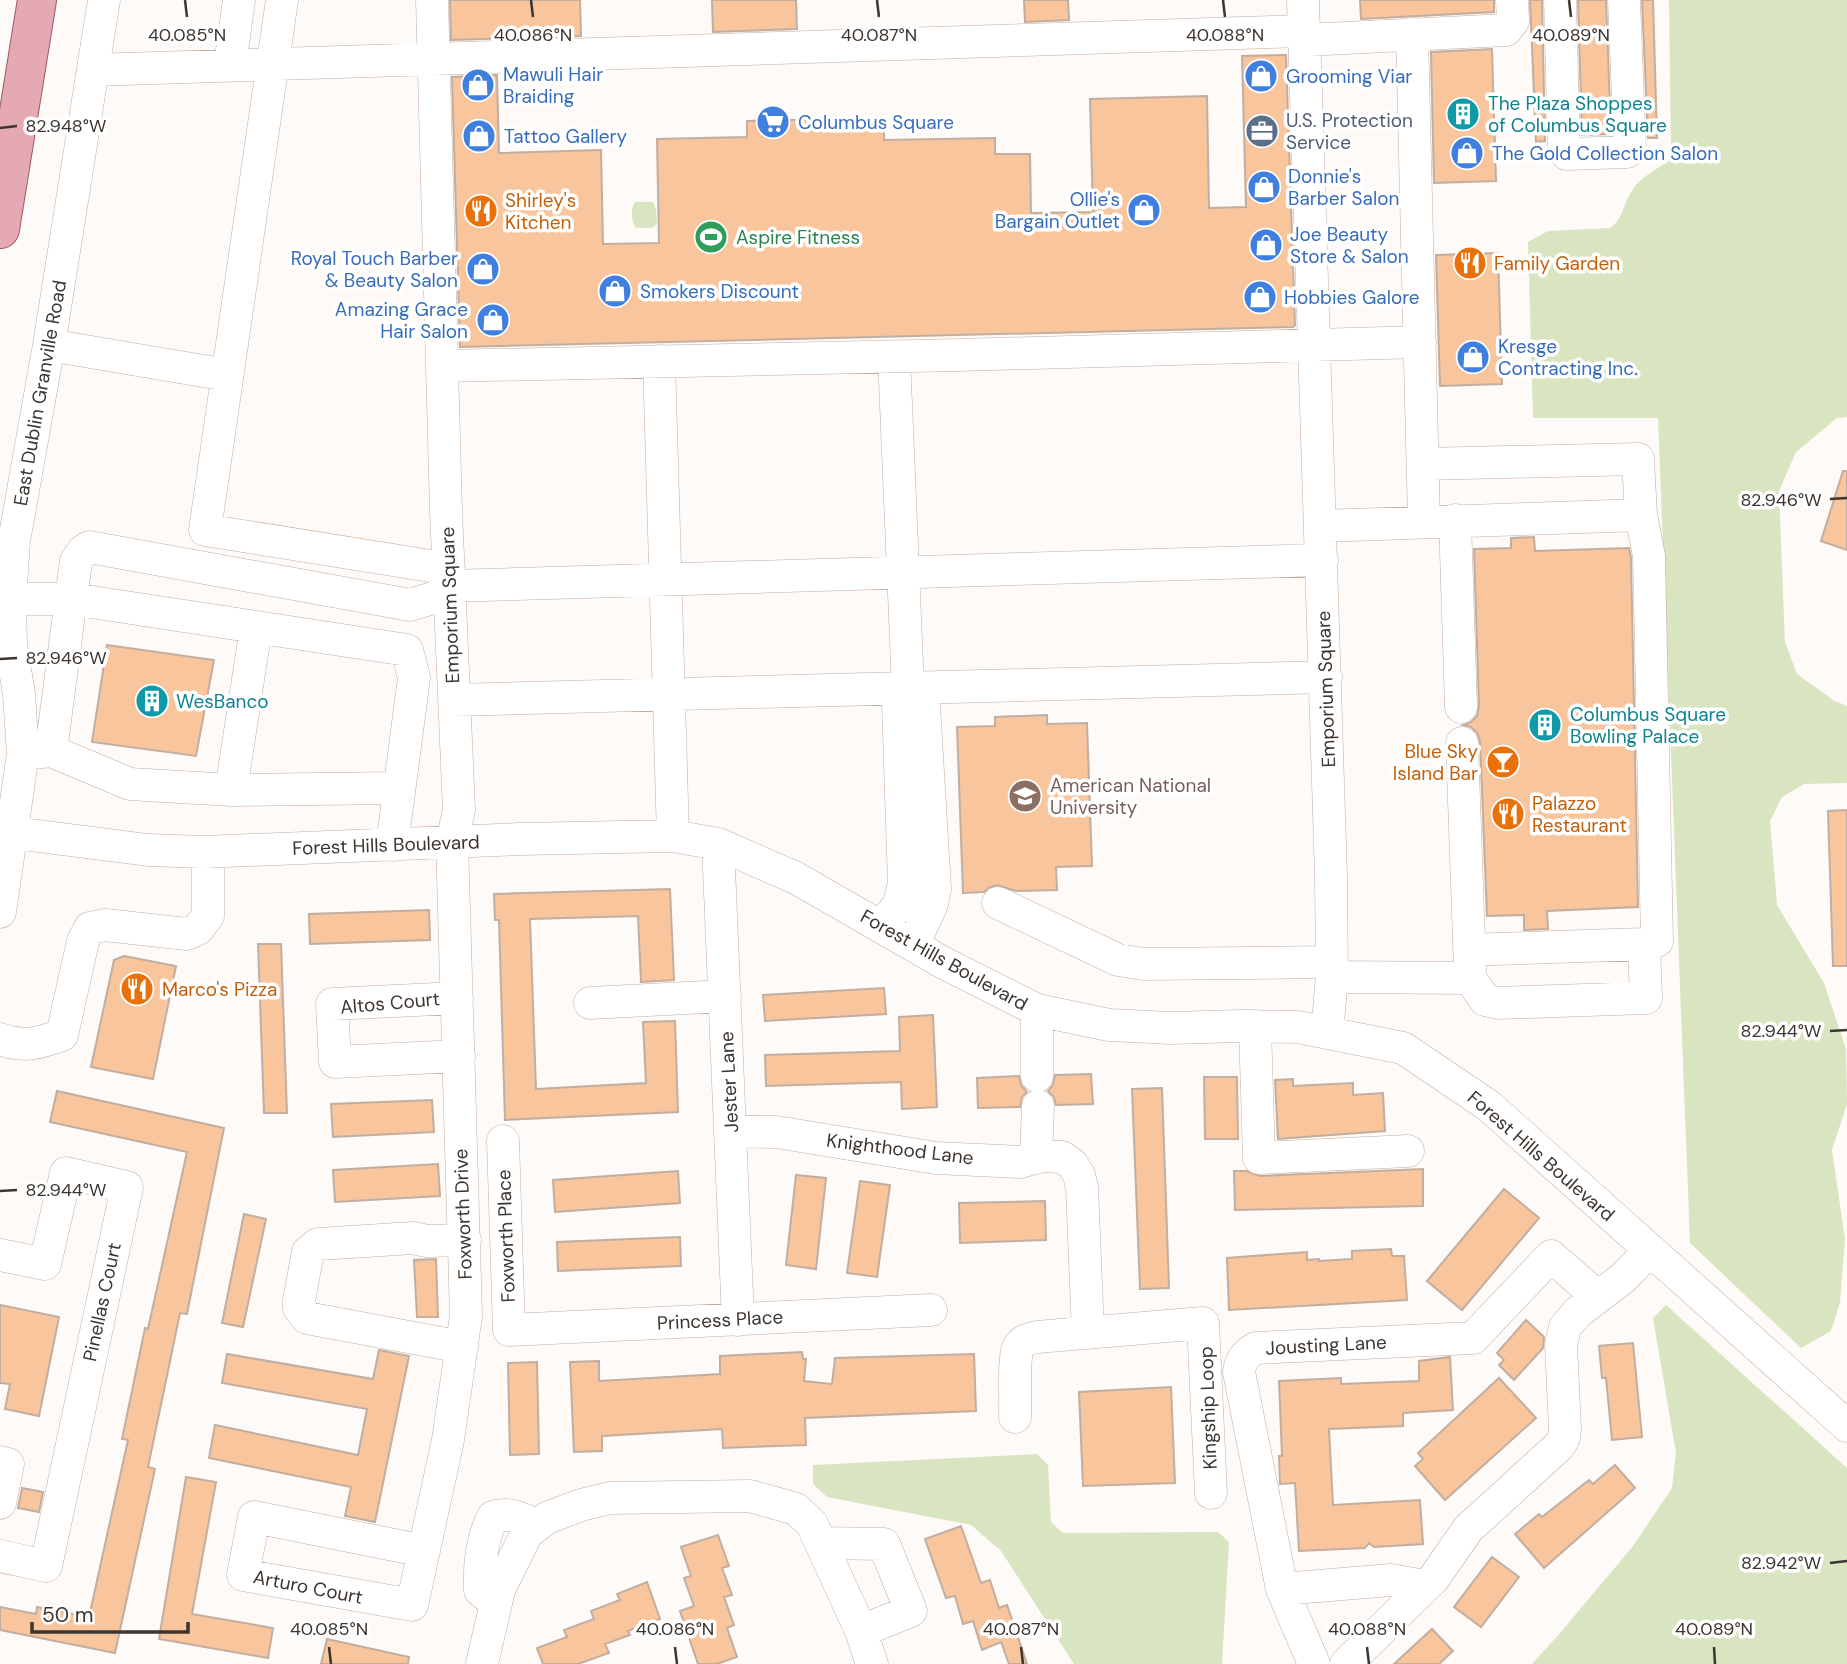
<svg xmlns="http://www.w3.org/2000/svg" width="1847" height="1664" font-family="'DM Sans',sans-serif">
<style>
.green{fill:#d9e5c1}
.building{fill:#f9c59d;stroke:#c1aea0;stroke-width:2}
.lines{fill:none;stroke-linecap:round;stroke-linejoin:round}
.minor-casing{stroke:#c1ad9f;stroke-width:33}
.major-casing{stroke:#9e5b64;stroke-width:40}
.minor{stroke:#fff;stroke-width:32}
.major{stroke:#e4a9b3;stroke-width:38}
.ticks{fill:none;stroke:#3d352f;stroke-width:2.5}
.labels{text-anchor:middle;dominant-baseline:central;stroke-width:7;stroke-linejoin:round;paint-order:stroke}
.shop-label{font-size:19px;fill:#366cbe;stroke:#fff;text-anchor:start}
.culture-label{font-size:19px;fill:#0d838f;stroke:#fff;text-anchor:start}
.service-label{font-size:19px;fill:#4e5e75;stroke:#fff;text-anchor:start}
.food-label{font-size:19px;fill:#c56008;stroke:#fff;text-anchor:start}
.leisure-label{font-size:19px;fill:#27864d;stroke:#fff;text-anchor:start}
.street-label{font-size:19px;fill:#3d352f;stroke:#fff}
.education-label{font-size:19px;fill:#785e54;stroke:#fff;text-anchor:start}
.ticks-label{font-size:18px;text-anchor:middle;fill:#3d352f;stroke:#fff;stroke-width:7;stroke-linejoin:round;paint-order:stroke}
</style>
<rect width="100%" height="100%" fill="#fefaf7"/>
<path class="green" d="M1669 0H1847V417L1837 418 1796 452 1779 491 1785 642 1797 674 1833 700 1847 706V783L1804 784 1782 797 1770 821 1777 905 1824 983 1846 1049 1847 1104 1832 1150 1845 1239 1840 1302 1831 1331 1801 1348 1690 1243 1658 418H1533L1528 242 1548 231 1610 228C1624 218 1623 203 1633 189 1641 177 1657 169 1669 161L1671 152Z
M635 202H653L656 209 657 224 652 228H636C631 222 630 209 635 202Z
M1666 1305 1847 1468V1664H1532L1561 1632 1633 1546 1672 1488 1676 1453 1653 1318Z
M1037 1454 1048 1465 1051 1522 1063 1533 1218 1532 1229 1542 1222 1664H1074L1001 1551 971 1525 827 1497 813 1484V1465Z"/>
<path class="building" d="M450 0H580L581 36 451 40Z
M712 0H796L797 29 713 32Z
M1024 0H1068L1069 20 1025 22Z
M1360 0H1494V12L1361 19Z
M1530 0H1542L1545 141 1536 142Z
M1578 0H1606L1611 134 1582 135Z
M1642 0H1653L1657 138H1648Z
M1492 49 1496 181 1434 183 1431 52Z
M1286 55 1295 325 1293 327 460 347 452 77 497 75 499 153 601 150 603 244 659 243 657 139 747 137V121L876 118 884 127V140L995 138V154H1030L1031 213 1093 212 1090 99 1207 96 1209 208 1246 207 1242 56Z
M1498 253 1502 384 1440 386 1436 255Z
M1843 471H1847V550L1821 541Z
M1534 537 1535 551 1629 548 1631 558 1638 907 1547 911 1548 929 1524 930V915L1487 916 1480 742 1477 733 1471 727 1463 725 1471 722 1477 716 1479 706 1474 549 1511 548V538Z
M107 645 214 660 196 756 92 742Z
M1047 715V724L1087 723 1092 866 1056 867 1057 890 1016 891 997 885 988 888 984 892 963 893 957 727 995 726V717Z
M1847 810V966H1833L1828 811Z
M670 889 674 980 641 982 638 916 530 919 536 1089 646 1083 643 1022 675 1021 678 1112 505 1120 499 920H495L494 894Z
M429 910 430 940 310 944 309 914Z
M258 944H281L287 1113H264Z
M124 956 176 966 153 1079 91 1067 114 960Z
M884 988 886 1014 765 1021 763 995Z
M933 1015 937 1107 902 1109 901 1082 766 1086 765 1055 900 1051 899 1017Z
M1091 1074 1093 1104 1056 1105 1054 1097 1048 1091 1053 1085 1055 1075Z
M1019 1076 1021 1085 1027 1092 1022 1097 1020 1107 978 1108 977 1078Z
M1204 1077H1237L1238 1139H1205Z
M1293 1079V1086L1353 1083V1095L1383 1093 1385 1131 1278 1139 1275 1080Z
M1162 1088 1169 1288 1140 1289 1132 1089Z
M57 1091 224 1128 187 1314 180 1313 148 1467 155 1469 115 1653 0 1630V1607L36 1614 37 1607 89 1617 128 1440 122 1439 145 1328 148 1329 187 1152 50 1122Z
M432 1100 434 1132 333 1137 331 1104Z
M438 1164 440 1196 335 1202 333 1170Z
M1423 1169V1206L1235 1210 1234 1171H1247L1260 1176Z
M678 1171 680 1203 555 1212 553 1180Z
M796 1175 826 1178 816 1269 786 1265Z
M860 1181 890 1185 877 1277 847 1273Z
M1504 1189 1539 1218 1462 1310 1427 1281Z
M1045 1201 1046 1240 960 1243 959 1203Z
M244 1214 266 1219 243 1327 222 1323Z
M680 1237 681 1266 558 1271 557 1242Z
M1391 1249 1392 1256H1404L1407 1300 1229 1310 1227 1258 1307 1252V1260L1319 1259V1261L1352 1259V1251Z
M436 1259 438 1317H417L414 1260Z
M0 1305 59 1317 39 1416 5 1409 10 1384 0 1383Z
M1526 1320 1544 1337 1543 1348 1514 1380 1499 1365 1504 1360 1497 1353Z
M1633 1343 1642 1437 1612 1440 1606 1378H1602L1599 1346Z
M379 1350 409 1356 375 1522 345 1516 351 1487 209 1458 215 1425 358 1455 367 1409 222 1383 227 1354 373 1379Z
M802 1352 803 1359H806L804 1381 832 1384 835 1358 974 1354 976 1411 805 1418 806 1445 723 1448 722 1429 602 1436V1451L574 1452 570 1362 599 1361V1381L720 1374V1356Z
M1450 1357 1453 1410 1403 1413V1426L1329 1429 1333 1505 1420 1500 1423 1544 1374 1547 1369 1543 1365 1548 1299 1551 1295 1483 1280 1484 1279 1456H1282L1279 1381 1341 1378V1384L1419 1381V1361Z
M537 1362 539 1454 510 1455 508 1363Z
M1499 1378 1536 1418 1445 1500 1415 1466 1423 1459 1418 1453Z
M1171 1387 1175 1483 1083 1486 1079 1392Z
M1615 1465 1635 1488 1544 1568 1515 1534 1539 1514 1542 1517 1589 1480 1593 1484Z
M186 1477 216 1482 192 1614 273 1628 268 1658 159 1639Z
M22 1488 43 1492 39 1512 18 1508Z
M961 1526 981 1583 990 1580 999 1608 1007 1605 1027 1664H1009L1001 1642 982 1650 973 1621 963 1624 955 1596 946 1598 925 1539Z
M718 1535 729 1566 722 1568 732 1595 724 1597 734 1625 727 1628 737 1657 717 1664H698L680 1611 694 1606 684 1578 691 1576 681 1547Z
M1492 1557 1519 1577 1481 1627 1454 1607Z
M647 1582 660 1619 628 1631 630 1635 605 1644 609 1653 578 1664H543L537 1648 567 1637 564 1630 594 1619 591 1611 620 1600 617 1594Z
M1432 1629 1453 1651 1439 1664H1394Z
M327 1639 409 1657 408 1664H321Z"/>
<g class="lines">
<defs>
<path id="minor" d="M282 0 205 530 449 569
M1303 0 1331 876 1332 977 1327 1033
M1560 0 1564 149 1567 154 1627 152 1630 150 1624 0
M1412 34 1424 522
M1305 40 1506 30 1513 21 1512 0
M230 65 239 0
M93 70 1304 31
M49 345 227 375
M659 361 673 836
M444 366 959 355 1420 342
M1641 515 1649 556 1657 941 1644 944
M1455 520 1461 707
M1321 526 1641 515 1638 459 1423 464
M449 586 1322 560
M10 599H72L407 650 414 678 392 845
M908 688 924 706 935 889 932 904 913 945
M454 700 1326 677
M1462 743 1470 969
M51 751 130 784 231 790 399 788
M23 754 51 751 76 561 83 551 89 547 410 605 436 597H450
M231 790 256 628
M0 831 148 850 203 852 520 839 673 836 718 844 796 878 942 962 1037 1010 1109 1025 1171 1028 1242 1026 1298 1027 1403 1048 1489 1106 1847 1426
M718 844 738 1320
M998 903 1118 960 1144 964 1332 962
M0 912 23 754 19 694 11 645 10 599 14 541 49 345 104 0
M882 926 899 904 904 884 898 703 908 688 894 357
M1332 977 1470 978 1485 1000 1498 1003 1646 998 1644 944 1469 950
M457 998 332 1004 335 1062 459 1056
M590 1003 725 996
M1037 1010V1076
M1255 1026 1259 1158 1408 1151
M0 1039C23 1048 40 1043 62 1035L83 941 90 928 105 925 187 934 198 929 208 916V852
M731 1131 776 1132 936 1158 1021 1162 1041 1156 1062 1157 1072 1164 1079 1175 1082 1188 1088 1333
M503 1141 509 1330 931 1310
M1036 1158 1038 1106
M0 1255 45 1264 66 1173 127 1187 46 1566 0 1556
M462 1347 307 1318 299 1308V1301L308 1252 318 1244 413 1238 427 1241 465 1240
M1015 1417C1016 1401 1013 1361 1018 1348 1022 1340 1029 1339 1037 1337L1203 1323 1211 1493
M0 1462 8 1464 0 1503
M822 1543 884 1544 911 1611 861 1631
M424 1551 254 1517 243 1575 412 1605 448 1440 466 1316 452 842 459 810 446 511 432 0
M1282 1589 1391 1580 1424 1586
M495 1603 480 1590C479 1566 482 1538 493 1517 509 1511 522 1519 537 1525
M482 1664 499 1590 527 1533 547 1518 581 1505 610 1498 750 1496 796 1509 812 1524 861 1631 872 1664
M1314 1664 1282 1589 1239 1372C1241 1359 1246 1354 1256 1348L1473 1338 1551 1256 1598 1297
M1346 1664 1434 1578 1468 1529 1559 1446 1564 1438 1565 1429 1561 1345 1565 1327 1577 1313 1623 1278 1650 1250"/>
<path id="major" d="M0 229 37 0"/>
</defs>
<use href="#minor" class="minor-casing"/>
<use href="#major" class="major-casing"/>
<use href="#minor" class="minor"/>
<use href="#major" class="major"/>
</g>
<path class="ticks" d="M185 0 187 17M531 0 533 17M877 0 879 17M1223 0 1225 17M1569 0 1571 17M0 128 17 126M1830 499 1847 498M0 659 17 658M1830 1031 1847 1030M0 1191 17 1190M1830 1563 1847 1561M329 1647 331 1664M675 1647 677 1664M1021 1647 1023 1664M1367 1647 1369 1664M1714 1647 1715 1664"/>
<defs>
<symbol id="shop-disc" viewBox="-11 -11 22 22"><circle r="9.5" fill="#3f7fe0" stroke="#fff"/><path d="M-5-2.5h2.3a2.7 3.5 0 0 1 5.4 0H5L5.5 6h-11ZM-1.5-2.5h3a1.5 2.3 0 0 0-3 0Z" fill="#fff"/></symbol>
<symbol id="building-disc" viewBox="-11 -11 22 22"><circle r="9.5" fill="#0f9aa8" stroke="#fff"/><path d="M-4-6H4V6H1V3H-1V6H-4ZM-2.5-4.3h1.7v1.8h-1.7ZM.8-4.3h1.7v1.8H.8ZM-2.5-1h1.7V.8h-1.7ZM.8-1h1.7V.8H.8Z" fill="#fff"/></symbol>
<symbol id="supermarket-disc" viewBox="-11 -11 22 22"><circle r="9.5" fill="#3f7fe0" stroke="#fff"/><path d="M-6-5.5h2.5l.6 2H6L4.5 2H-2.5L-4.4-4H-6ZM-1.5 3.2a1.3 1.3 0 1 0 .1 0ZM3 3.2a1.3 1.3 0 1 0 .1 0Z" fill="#fff"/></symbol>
<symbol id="office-disc" viewBox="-11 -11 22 22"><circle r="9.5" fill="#5c6f8a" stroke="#fff"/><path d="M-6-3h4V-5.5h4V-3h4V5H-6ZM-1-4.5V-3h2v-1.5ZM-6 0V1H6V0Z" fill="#fff"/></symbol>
<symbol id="restaurant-disc" viewBox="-11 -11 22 22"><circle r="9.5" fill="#e8710a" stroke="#fff"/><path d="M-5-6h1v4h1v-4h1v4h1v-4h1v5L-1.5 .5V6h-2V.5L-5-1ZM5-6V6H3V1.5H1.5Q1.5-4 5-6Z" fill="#fff"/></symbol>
<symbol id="stadium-disc" viewBox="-11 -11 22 22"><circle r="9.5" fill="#2e9e5b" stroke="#fff"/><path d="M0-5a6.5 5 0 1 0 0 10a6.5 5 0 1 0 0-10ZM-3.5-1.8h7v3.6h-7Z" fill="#fff"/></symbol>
<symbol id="bar-disc" viewBox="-11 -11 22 22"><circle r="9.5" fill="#e8710a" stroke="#fff"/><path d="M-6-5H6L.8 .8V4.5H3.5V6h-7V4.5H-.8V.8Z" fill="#fff"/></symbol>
<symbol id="university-disc" viewBox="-11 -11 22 22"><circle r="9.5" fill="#8d6e63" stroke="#fff"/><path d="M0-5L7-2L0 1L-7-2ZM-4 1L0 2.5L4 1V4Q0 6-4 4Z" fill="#fff"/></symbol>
</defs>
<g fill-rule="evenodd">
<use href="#shop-disc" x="1242" y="57" width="38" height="38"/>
<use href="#shop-disc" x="459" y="66" width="38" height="38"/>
<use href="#building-disc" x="1444" y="95" width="38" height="38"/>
<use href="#supermarket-disc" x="754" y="103" width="38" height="38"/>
<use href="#office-disc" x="1243" y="112" width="38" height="38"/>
<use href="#shop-disc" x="460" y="117" width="38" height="38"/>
<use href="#shop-disc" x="1448" y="134" width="38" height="38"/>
<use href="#shop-disc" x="1245" y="168" width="38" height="38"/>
<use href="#shop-disc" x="1125" y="191" width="38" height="38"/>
<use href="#restaurant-disc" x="462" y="192" width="38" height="38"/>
<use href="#stadium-disc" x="692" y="218" width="38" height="38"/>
<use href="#shop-disc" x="1247" y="226" width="38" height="38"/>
<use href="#restaurant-disc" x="1451" y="244" width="38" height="38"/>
<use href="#shop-disc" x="464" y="250" width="38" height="38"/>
<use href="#shop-disc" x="596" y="272" width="38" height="38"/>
<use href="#shop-disc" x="1241" y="278" width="38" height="38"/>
<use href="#shop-disc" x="474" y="301" width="38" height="38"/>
<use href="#shop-disc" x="1454" y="338" width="38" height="38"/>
<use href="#building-disc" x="133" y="682" width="38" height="38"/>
<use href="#building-disc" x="1526" y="706" width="38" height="38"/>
<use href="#bar-disc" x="1484" y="743" width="38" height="38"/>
<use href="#university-disc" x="1006" y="777" width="38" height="38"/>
<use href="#restaurant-disc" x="1489" y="795" width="38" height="38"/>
<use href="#restaurant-disc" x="118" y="970" width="38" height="38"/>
</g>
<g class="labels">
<g class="shop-label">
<text x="503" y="74">Mawuli Hair<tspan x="503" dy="22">Braiding</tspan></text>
<text x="1286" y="76">Grooming Viar</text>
<text x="798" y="122">Columbus Square</text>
<text x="504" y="136">Tattoo Gallery</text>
<text x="1492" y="153">The Gold Collection Salon</text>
<text x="1288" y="176">Donnie's<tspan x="1288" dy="22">Barber Salon</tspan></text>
<text x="1120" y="199" text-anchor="end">Ollie's<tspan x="1120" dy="22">Bargain Outlet</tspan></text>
<text x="1290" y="234">Joe Beauty<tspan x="1290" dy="22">Store &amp; Salon</tspan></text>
<text x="458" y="258" text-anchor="end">Royal Touch Barber<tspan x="458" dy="22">&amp; Beauty Salon</tspan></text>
<text x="640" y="291">Smokers Discount</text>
<text x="1284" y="297">Hobbies Galore</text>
<text x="468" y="309" text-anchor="end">Amazing Grace<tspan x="468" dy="22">Hair Salon</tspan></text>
<text x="1498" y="346">Kresge<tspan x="1498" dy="22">Contracting Inc.</tspan></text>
</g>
<g class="culture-label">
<text x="1488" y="103">The Plaza Shoppes<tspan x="1488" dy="22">of Columbus Square</tspan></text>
<text x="176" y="701">WesBanco</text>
<text x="1570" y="714">Columbus Square<tspan x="1570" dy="22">Bowling Palace</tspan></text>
</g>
<g class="service-label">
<text x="1286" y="120">U.S. Protection<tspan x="1286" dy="22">Service</tspan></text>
</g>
<g class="food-label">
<text x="505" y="200">Shirley's<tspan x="505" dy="22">Kitchen</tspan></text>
<text x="1494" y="263">Family Garden</text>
<text x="1478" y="751" text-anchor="end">Blue Sky<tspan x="1478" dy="22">Island Bar</tspan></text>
<text x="1532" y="803">Palazzo<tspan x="1532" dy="22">Restaurant</tspan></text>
<text x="162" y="989">Marco's Pizza</text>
</g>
<g class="leisure-label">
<text x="736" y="237">Aspire Fitness</text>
</g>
<g class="street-label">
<text transform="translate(40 393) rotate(-80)">East Dublin Granville Road</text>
<text transform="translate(450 605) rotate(-92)">Emporium Square</text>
<text transform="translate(1326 689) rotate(-92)">Emporium Square</text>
<text transform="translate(386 845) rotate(-2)">Forest Hills Boulevard</text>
<text transform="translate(944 960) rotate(29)">Forest Hills Boulevard</text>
<text transform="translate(390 1003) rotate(-5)">Altos Court</text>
<text transform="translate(729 1082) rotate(-93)">Jester Lane</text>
<text transform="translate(900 1149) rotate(7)">Knighthood Lane</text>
<text transform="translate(1541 1156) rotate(41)">Forest Hills Boulevard</text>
<text transform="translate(463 1214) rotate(-92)">Foxworth Drive</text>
<text transform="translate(506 1236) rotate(-92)">Foxworth Place</text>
<text transform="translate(102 1302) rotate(-78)">Pinellas Court</text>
<text transform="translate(720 1320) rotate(-3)">Princess Place</text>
<text transform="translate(1326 1345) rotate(-3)">Jousting Lane</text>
<text transform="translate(1208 1408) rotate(-92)">Kingship Loop</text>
<text transform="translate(308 1587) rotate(11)">Arturo Court</text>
</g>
<g class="education-label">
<text x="1050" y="785">American National<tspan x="1050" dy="22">University</tspan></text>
</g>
</g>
<g class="ticks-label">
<text x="187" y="41">40.085°N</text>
<text x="533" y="41">40.086°N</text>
<text x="879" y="41">40.087°N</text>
<text x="1225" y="41">40.088°N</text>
<text x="1571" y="41">40.089°N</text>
<text x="66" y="132">82.948°W</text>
<text x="1781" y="506">82.946°W</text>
<text x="66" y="664">82.946°W</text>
<text x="1781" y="1037">82.944°W</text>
<text x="66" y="1196">82.944°W</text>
<text x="1781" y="1569">82.942°W</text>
<text x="329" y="1635">40.085°N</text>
<text x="675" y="1635">40.086°N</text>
<text x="1021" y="1635">40.087°N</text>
<text x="1367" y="1635">40.088°N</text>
<text x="1714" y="1635">40.089°N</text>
</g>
<path d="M32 1622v10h156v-10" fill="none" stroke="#3d352f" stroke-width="3.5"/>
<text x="42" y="1622" font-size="21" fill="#3d352f" stroke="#ffffff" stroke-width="5" paint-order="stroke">50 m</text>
</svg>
